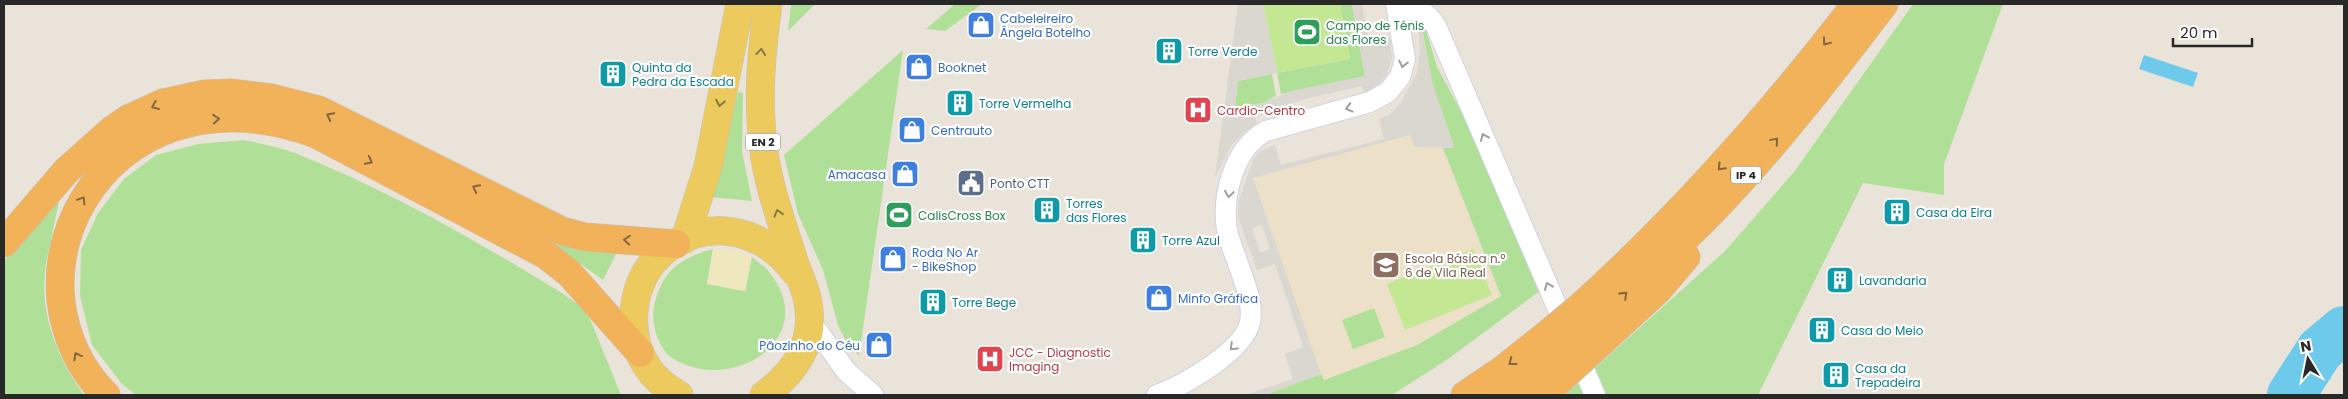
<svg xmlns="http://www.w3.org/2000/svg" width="2348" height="399" font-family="Poppins,sans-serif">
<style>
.education{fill:#ece0c9}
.green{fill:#b0e097}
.sand{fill:#efe7bd}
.pitch{fill:#c4e793}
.plaza{fill:#dad6d0;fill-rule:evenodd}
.water{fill:#6ecaea}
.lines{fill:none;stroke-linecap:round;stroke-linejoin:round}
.river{stroke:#6ecaea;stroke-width:48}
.minor-casing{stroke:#cfd2e1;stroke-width:22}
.primary-casing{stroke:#c3c3c3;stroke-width:29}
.trunk-casing{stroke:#c3c3c3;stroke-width:29}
.minor{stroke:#fff;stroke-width:20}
.primary{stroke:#ecca5d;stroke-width:28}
.trunk{stroke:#f2b25a;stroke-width:28}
.trunk-bridge-casing{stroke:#c3c3c3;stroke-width:29;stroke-linecap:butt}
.trunk-bridge{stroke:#f2b25a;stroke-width:28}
.oneway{stroke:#83663e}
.oneway2{stroke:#8a7942}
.oneway3{stroke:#9e9e9e}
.labels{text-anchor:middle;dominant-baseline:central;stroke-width:4.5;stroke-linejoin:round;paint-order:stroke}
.shield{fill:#fff;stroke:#686868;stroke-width:1}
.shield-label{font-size:11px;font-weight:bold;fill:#282828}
.shop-label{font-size:12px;fill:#366cbe;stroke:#fff;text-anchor:start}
.leisure-label{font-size:12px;fill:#27864d;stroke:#fff;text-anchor:start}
.culture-label{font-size:12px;fill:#0d838f;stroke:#fff;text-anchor:start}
.health-label{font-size:12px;fill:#be3a42;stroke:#fff;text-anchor:start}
.service-label{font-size:12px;fill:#4e5e75;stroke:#fff;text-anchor:start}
.education-label{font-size:12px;fill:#785e54;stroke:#fff;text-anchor:start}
</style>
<rect width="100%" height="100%" fill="#eae3da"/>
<path class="education" d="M1411 135 1415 147 1443 148 1501 296 1417 345 1323 380 1253 178Z"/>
<path class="green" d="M791 4H815L788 31Z
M955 4H982L945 31 926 29Z
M1340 4H1352L1365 76 1281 94 1277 73 1350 59Z
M1913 4H2003L1944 164V195L1863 183 1758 395H1565L1725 251 1794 172Z
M1425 27 1437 67 1464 117 1541 290 1448 359 1392 395H1265L1321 374 1324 380 1417 345 1501 296 1443 148 1454 147 1432 82 1423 33 1418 28Z
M903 50 859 356 845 339 838 325 823 270 798 214 784 155Z
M1272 74 1276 96 1263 103 1235 107 1238 81Z
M738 92 743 93 742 151 752 201 711 197Z
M244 140C261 144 279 147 295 153 388 190 477 241 562 293L579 305 590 319 621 395H136L122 384 92 345 80 296 81 250 98 213 124 179 156 155 198 144Z
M59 202C55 221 51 239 47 258 37 308 55 355 84 395H4V261L35 223Z
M561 241 618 250 603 280 557 247Z
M713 249 707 284 745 291 752 257C757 262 765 266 769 272 824 339 727 399 668 355 656 342 650 319 655 302 664 269 681 258 713 249Z
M1374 308 1385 337 1353 349 1342 320Z"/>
<path class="sand" d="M713 249 738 251 752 257 745 291 707 284Z"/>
<path class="pitch" d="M1263 4H1340L1350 59 1277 73Z
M1473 249 1492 295 1405 330 1387 284Z"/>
<path class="plaza" d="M1238 4H1263L1277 73 1238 81 1235 107 1263 103 1291 91 1365 76 1352 4H1362L1369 42 1390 38 1392 59 1386 76 1372 90 1364 92 1362 86 1301 100 1255 117 1257 123 1244 132 1232 145 1215 177Z
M1418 28 1423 33 1432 82 1454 148 1415 147 1410 135 1253 178 1321 374 1265 395H1245L1293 379 1285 354 1303 347 1275 264 1257 270 1238 217 1239 200 1253 160 1260 151 1275 145 1281 165 1384 139 1379 119 1389 115 1399 106 1417 73 1420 49ZM1262 225 1270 249 1260 253 1252 228Z"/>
<path class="water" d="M2144 55 2198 73 2193 87 2139 69Z"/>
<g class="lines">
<path class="river" d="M2291 395 2320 350 2344 330"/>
<defs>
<path id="minor" d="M1398 12C1416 9 1426 9 1436 26L1595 395
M809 319 846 371 873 395
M1157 395C1183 386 1244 351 1250 322 1255 300 1236 261 1229 238 1219 204 1232 149 1266 131L1370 102 1388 92 1400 77 1405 59 1396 4"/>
<path id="primary" d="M685 239 708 167 740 4
M679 395C667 388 656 380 648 368 626 337 630 287 656 259 698 215 760 225 794 271
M764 395C797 371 817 340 807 298 804 284 797 271 793 258 782 223 769 188 764 152 757 101 761 54 768 4"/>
<path id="trunk" d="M4 243 67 170 112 130 128 119 163 103 205 94 231 93 272 98 319 110 562 231 585 237 676 244
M1580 307C1682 215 1772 113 1856 4
M1589 328C1633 286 1681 245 1723 200 1781 139 1833 71 1884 4
M1597 346 1659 289 1686 257
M106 395C80 370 65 336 61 301 52 219 108 141 189 123 231 113 275 119 316 134L546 255 569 273 640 353
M1465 395 1502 370 1550 332
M1505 395 1559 354
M1543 395 1563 377"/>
</defs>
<use href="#minor" class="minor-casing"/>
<use href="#primary" class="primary-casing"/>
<use href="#trunk" class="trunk-casing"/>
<use href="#minor" class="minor"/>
<use href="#primary" class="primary"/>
<use href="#trunk" class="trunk"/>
<defs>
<path id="trunk-bridge" d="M1550 332 1580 307
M1559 354 1589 328
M1563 377 1597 346"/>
</defs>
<use href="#trunk-bridge" class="trunk-bridge-casing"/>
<use href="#trunk-bridge" class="trunk-bridge"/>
</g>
<defs><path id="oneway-chevron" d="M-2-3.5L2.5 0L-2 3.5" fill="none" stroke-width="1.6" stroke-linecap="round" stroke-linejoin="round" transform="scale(1.25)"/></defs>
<g class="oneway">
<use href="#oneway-chevron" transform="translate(1826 42) rotate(127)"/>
<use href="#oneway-chevron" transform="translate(155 106) rotate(157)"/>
<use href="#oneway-chevron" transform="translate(330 116) rotate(-153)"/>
<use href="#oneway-chevron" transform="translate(216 119) rotate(-4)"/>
<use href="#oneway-chevron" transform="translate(1775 141) rotate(-50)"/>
<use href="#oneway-chevron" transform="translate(369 161) rotate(28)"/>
<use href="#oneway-chevron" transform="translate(1721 167) rotate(133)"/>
<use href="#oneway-chevron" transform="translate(476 188) rotate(-153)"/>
<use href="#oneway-chevron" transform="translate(82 200) rotate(-59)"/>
<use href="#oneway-chevron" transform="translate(627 240) rotate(-176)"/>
<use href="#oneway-chevron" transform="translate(1624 295) rotate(-44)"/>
<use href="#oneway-chevron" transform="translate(77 356) rotate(-119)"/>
<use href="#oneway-chevron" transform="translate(1512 362) rotate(142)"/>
</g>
<g class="oneway2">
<use href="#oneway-chevron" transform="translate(761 52) rotate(-84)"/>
<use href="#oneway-chevron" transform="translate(720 103) rotate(101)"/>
<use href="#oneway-chevron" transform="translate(778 213) rotate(-107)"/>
</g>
<g class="oneway3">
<use href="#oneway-chevron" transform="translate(1403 64) rotate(102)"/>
<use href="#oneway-chevron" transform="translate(1349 108) rotate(165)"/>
<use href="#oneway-chevron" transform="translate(1484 137) rotate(-113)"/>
<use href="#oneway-chevron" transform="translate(1229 194) rotate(98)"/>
<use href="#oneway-chevron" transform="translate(1548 286) rotate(-113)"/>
<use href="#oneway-chevron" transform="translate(1233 347) rotate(136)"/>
</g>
<defs>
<symbol id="shop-square" viewBox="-11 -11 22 22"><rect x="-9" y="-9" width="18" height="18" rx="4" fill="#3f7fe0" stroke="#fff"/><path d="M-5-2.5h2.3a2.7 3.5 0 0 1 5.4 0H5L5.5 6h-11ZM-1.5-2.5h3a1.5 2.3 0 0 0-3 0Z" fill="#fff"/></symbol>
<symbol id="stadium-square" viewBox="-11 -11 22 22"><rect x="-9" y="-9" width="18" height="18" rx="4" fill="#2e9e5b" stroke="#fff"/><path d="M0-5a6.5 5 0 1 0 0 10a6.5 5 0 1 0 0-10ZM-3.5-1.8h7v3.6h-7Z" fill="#fff"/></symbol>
<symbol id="building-square" viewBox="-11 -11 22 22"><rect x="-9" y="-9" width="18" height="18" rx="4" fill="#0f9aa8" stroke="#fff"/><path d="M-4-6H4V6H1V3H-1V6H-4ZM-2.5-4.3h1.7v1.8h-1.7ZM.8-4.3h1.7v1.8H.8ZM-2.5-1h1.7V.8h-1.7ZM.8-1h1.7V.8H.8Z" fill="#fff"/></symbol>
<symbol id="hospital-square" viewBox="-11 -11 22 22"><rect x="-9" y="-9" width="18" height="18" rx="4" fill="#e0444e" stroke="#fff"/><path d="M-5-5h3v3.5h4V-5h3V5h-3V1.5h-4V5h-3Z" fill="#fff"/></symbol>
<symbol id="civic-square" viewBox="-11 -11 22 22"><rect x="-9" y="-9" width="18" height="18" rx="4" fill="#5c6f8a" stroke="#fff"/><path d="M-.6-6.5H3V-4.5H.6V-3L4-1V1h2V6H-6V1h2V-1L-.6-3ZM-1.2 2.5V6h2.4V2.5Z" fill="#fff"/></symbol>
<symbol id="school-square" viewBox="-11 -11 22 22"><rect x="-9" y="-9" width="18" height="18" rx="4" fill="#8d6e63" stroke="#fff"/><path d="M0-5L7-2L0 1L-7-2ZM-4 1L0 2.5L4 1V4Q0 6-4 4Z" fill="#fff"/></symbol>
</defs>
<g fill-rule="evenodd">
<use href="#shop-square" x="965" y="9" width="32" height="32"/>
<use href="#stadium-square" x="1291" y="16" width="32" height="32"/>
<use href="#building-square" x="1153" y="35" width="32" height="32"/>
<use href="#shop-square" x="903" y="51" width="32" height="32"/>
<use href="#building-square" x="597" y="58" width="32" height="32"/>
<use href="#building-square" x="944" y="87" width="32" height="32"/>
<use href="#hospital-square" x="1182" y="94" width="32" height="32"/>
<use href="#shop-square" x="896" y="114" width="32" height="32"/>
<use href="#shop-square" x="889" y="158" width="32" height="32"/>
<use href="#civic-square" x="955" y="167" width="32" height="32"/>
<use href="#building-square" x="1031" y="194" width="32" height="32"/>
<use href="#building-square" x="1881" y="196" width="32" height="32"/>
<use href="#stadium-square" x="883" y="199" width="32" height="32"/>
<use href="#building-square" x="1127" y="224" width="32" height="32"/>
<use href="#shop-square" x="877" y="243" width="32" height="32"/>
<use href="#school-square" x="1370" y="249" width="32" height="32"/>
<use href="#building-square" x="1824" y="264" width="32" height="32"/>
<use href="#shop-square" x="1143" y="282" width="32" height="32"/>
<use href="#building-square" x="917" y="286" width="32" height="32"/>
<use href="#building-square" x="1806" y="314" width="32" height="32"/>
<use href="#shop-square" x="863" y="329" width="32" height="32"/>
<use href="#hospital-square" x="974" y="343" width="32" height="32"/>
<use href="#building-square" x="1820" y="359" width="32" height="32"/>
</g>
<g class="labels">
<g class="shield">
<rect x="745.5" y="133.5" width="35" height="17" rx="4"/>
<rect x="1731" y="166.5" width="30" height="17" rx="4"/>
</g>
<g class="shield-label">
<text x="763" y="142">EN 2</text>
<text x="1746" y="175">IP 4</text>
</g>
<g class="shop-label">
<text x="1000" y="18">Cabeleireiro<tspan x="1000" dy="14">Ângela Botelho</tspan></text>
<text x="938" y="67">Booknet</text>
<text x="931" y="130">Centrauto</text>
<text x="886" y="174" text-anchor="end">Amacasa</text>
<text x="912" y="252">Roda No Ar<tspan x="912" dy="14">- BikeShop</tspan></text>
<text x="1178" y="298">Minfo Gráfica</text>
<text x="860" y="345" text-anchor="end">Pãozinho do Céu</text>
</g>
<g class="leisure-label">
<text x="1326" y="25">Campo de Ténis<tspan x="1326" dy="14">das Flores</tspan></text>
<text x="918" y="215">CalisCross Box</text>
</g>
<g class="culture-label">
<text x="1188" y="51">Torre Verde</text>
<text x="632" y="67">Quinta da<tspan x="632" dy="14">Pedra da Escada</tspan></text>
<text x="979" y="103">Torre Vermelha</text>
<text x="1066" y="203">Torres<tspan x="1066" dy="14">das Flores</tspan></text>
<text x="1916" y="212">Casa da Eira</text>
<text x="1162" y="240">Torre Azul</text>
<text x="1859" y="280">Lavandaria</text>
<text x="952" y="302">Torre Bege</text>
<text x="1841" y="330">Casa do Meio</text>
<text x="1855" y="368">Casa da<tspan x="1855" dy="14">Trepadeira</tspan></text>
</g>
<g class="health-label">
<text x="1217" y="110">Cardio-Centro</text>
<text x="1009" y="352">JCC - Diagnostic<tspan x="1009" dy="14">Imaging</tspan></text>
</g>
<g class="service-label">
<text x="990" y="183">Ponto CTT</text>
</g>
<g class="education-label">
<text x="1405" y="258">Escola Básica n.º<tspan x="1405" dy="14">6 de Vila Real</tspan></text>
</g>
</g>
<rect width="2348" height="399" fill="none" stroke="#282828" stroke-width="10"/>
<g transform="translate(2308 359) rotate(350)" stroke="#ffffff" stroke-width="4" paint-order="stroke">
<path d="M0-4L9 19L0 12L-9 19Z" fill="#282828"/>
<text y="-8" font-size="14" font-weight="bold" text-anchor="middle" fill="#282828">N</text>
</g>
<path d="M2173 38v8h79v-8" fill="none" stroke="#282828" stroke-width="2.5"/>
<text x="2180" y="38" font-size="15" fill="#282828" stroke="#ffffff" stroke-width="4" paint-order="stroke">20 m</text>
</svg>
